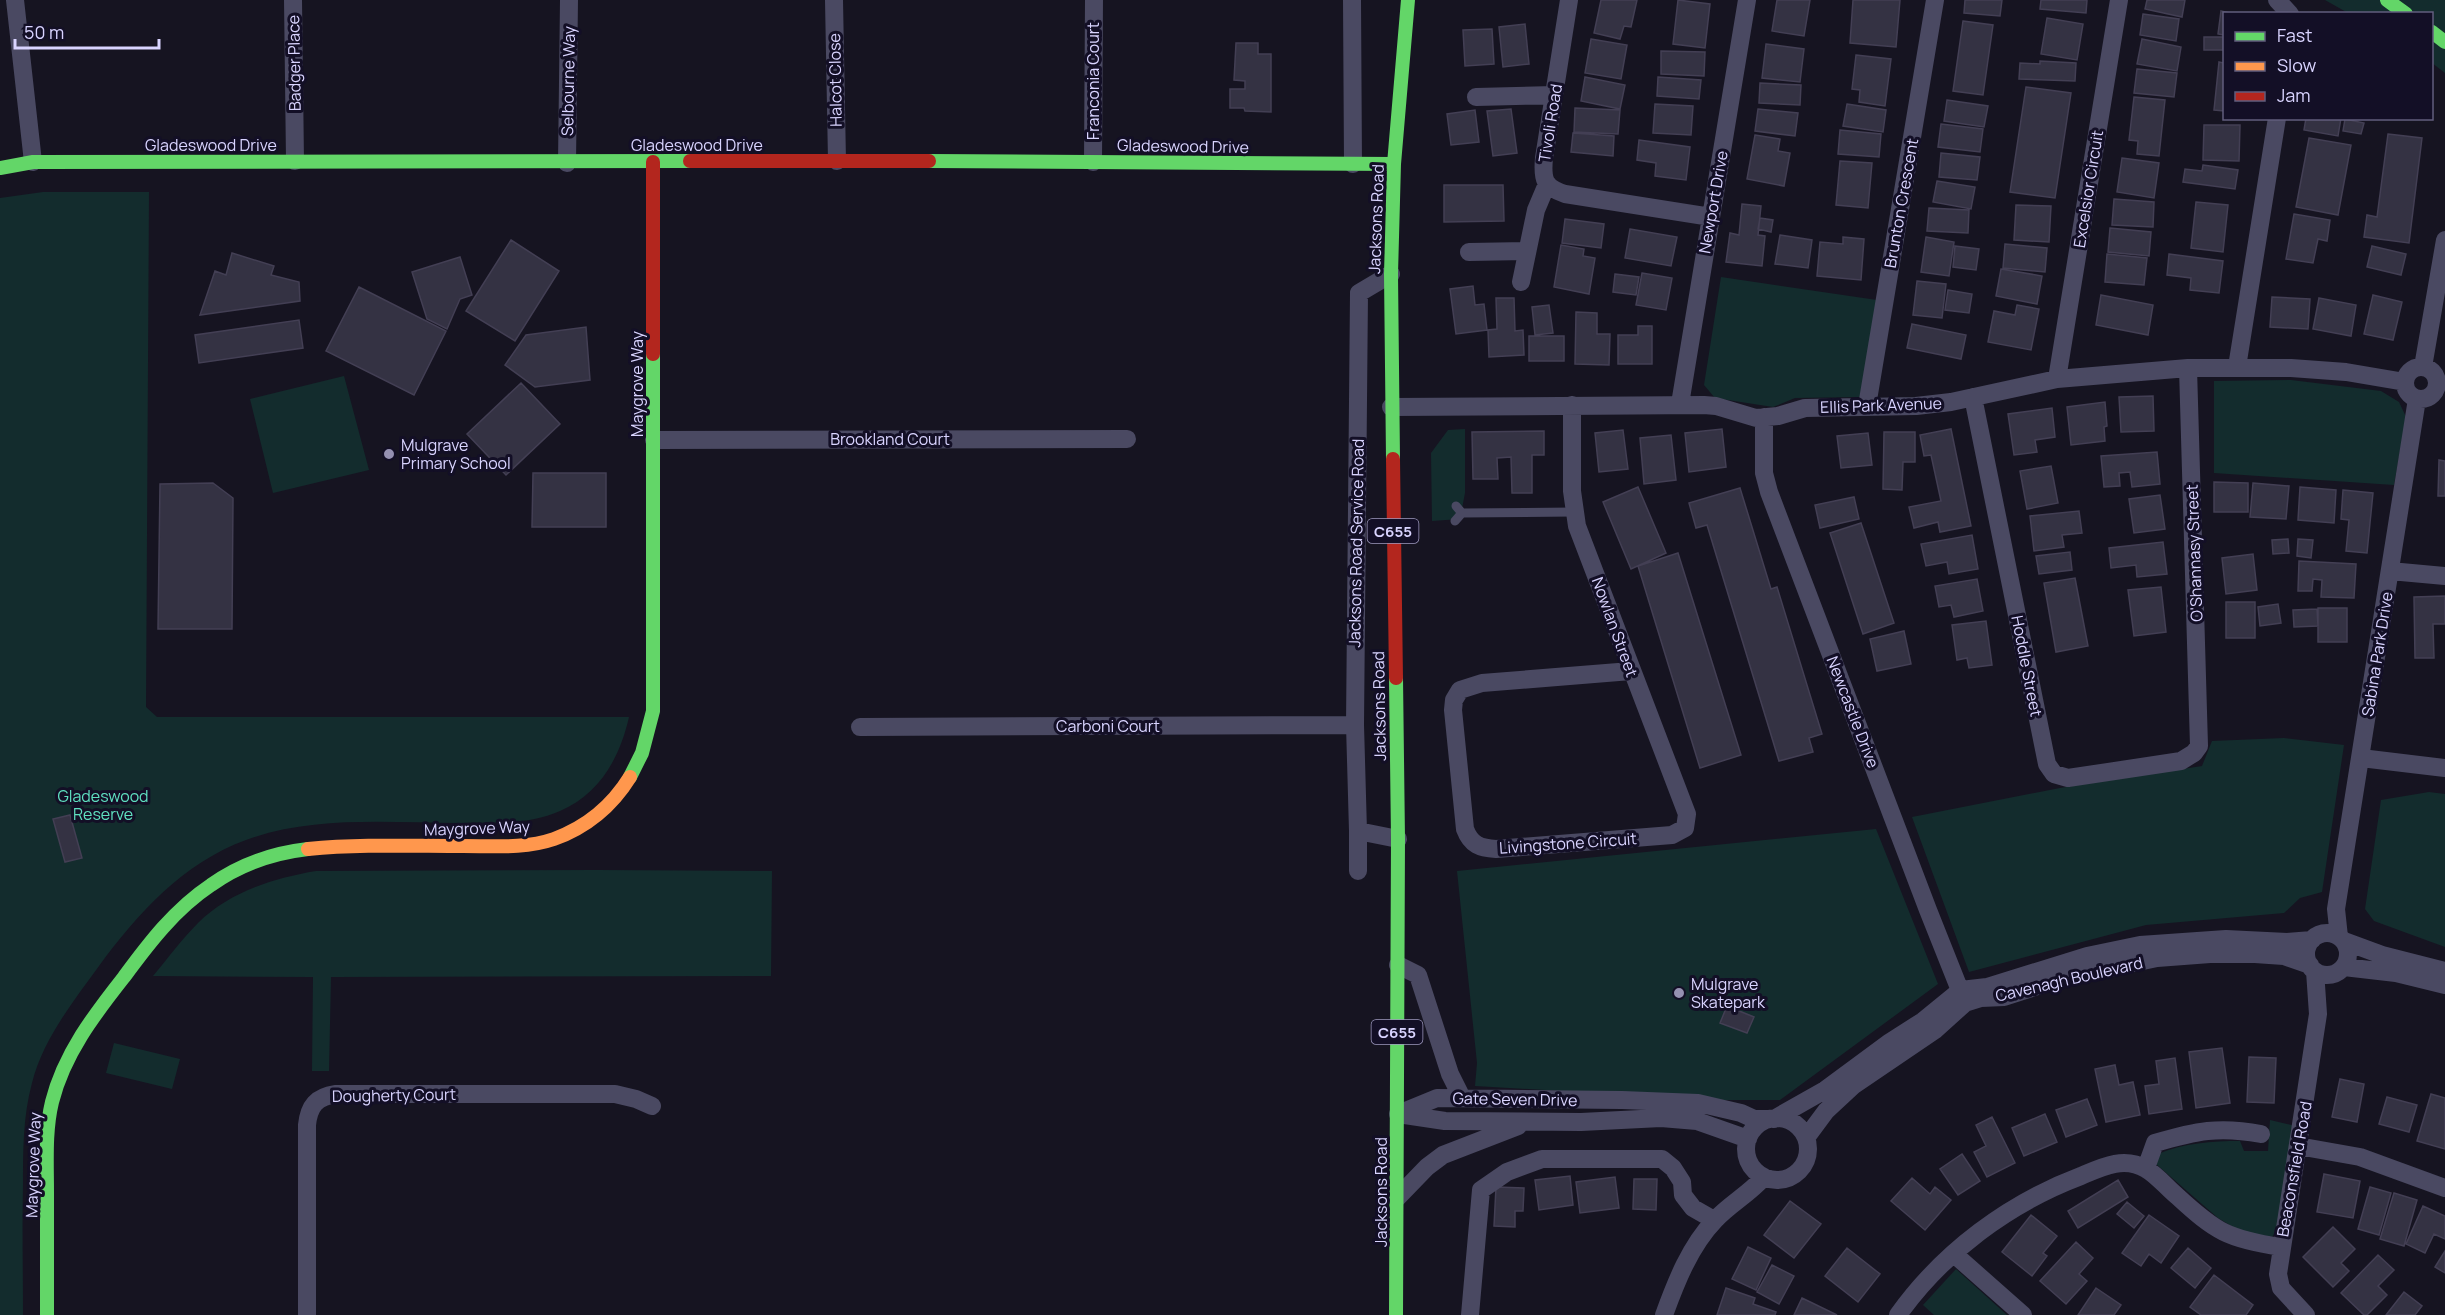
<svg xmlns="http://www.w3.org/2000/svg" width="2445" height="1315" font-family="Manrope,sans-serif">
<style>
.green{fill:#132c2d}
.building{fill:#343243;stroke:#433f54;stroke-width:1.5}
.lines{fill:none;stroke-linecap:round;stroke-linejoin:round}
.lane{stroke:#4a4962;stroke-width:9}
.street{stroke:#4a4962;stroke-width:18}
.fast{stroke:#63d668;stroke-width:14}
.slow{stroke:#ff974d;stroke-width:14}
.jam{stroke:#b3261e;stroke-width:14}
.poi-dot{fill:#9591b1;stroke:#130f26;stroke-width:2}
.labels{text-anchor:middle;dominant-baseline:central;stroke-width:6;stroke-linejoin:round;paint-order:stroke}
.shield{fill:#130f26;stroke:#9e99be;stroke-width:1.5}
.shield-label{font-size:15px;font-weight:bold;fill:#d9d4ff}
.street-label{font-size:16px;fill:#d9d4ff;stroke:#130f26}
.poi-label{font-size:16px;fill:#d9d4ff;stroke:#130f26;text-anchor:start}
.park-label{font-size:16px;fill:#5fe0c0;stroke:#130f26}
</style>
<rect width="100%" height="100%" fill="#161421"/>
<path class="green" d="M2325 0H2445V73L2432 63V14L2348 13Z
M43 192H149L146 707 157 717H629C620 757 600 794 560 811 529 825 495 822 461 823 390 823 314 815 246 840 183 863 138 913 99 966 73 1002 43 1039 32 1083 23 1116 23 1150 23 1184 22 1228 23 1271 23 1315H0V198Z
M1721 277 1877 300 1861 397 1795 398 1773 407 1715 398 1704 385Z
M344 376 369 470 273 493 250 399Z
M2291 380 2381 391 2399 402 2406 417 2394 485 2214 473V381Z
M1465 429V493L1460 519 1432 521 1431 453 1448 430Z
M2284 738 2344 745 2322 892 2300 898 2284 913 2146 925 1969 972 1912 817 2060 788 2202 766 2212 741Z
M2429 792 2445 794V947L2374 921 2365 909 2381 800Z
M1876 829 1938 984 1780 1100H1717L1475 1086 1477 1063 1457 871Z
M597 870 772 871 771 976 331 977 329 1071H312L313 977 153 976C168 958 182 939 198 923 229 892 274 878 316 871Z
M114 1043 180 1059 172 1089 106 1073Z
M2270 1120 2296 1126 2281 1224 2272 1237 2240 1231 2218 1218 2156 1164 2158 1154C2184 1143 2212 1141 2240 1141L2244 1151H2268Z
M1956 1269 2007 1315H1934L1923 1305Z"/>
<path class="building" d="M1601 0H1637L1631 27 1624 26 1620 39 1594 33Z
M1678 0 1710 4 1705 48 1673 44Z
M1777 0H1810L1804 36 1772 31Z
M1853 0H1900L1896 47 1850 43Z
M1965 0H2002L2000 16 1964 13Z
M2041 0H2087L2086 13 2040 9Z
M2147 0H2185L2182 17 2145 9Z
M2221 11 2234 14H2224V35L2218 34Z
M2143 14 2179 19 2176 41 2140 35Z
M2047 18 2083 24 2077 60 2041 54Z
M1963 21 1993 25 1983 95 1953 91Z
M1525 24 1529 64 1503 67 1499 27Z
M1492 29 1494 64 1465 66 1463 30Z
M2204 37H2223V50H2204Z
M1591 39 1627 45 1621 79 1585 73Z
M2142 39 2181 47 2177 71 2137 64Z
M1236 43H1258V54H1271V112L1245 111 1244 108H1230V89H1245V81L1234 80Z
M1766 44 1804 49 1800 82 1762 78Z
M1661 51 1705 52 1704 76 1661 74Z
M1856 55 1891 59 1885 106 1859 102 1860 90 1852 89Z
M2040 61 2076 63 2075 81 2019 79 2020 63 2040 64Z
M2219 62 2224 63V111L2214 110Z
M2137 69 2177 73 2174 97 2134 93Z
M1585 77 1625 85 1620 109 1581 101Z
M1658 77 1701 80 1699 99 1657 96Z
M1760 83 1801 85 1800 105 1759 103Z
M2026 87 2071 93 2055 198 2010 192Z
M2134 97 2165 100 2159 156 2137 154 2138 141 2129 140Z
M1947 100 1988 106 1984 127 1944 121Z
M1655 104 1693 106 1691 135 1653 133Z
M1847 104 1886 110 1883 132 1843 126Z
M1575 108 1620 110 1618 134 1574 132Z
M1511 109 1517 153 1493 156 1487 111Z
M1758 109 1798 113 1795 136 1755 131Z
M1475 110 1479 142 1451 145 1447 114Z
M2306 118H2341L2338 136 2304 130Z
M2345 119 2364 123 2361 134 2343 131Z
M1941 124 1983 129 1980 152 1938 147Z
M2204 125H2240L2239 161 2203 160Z
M1840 130 1881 134 1879 157 1838 154Z
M1573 133 1614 136 1613 156 1571 152Z
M2388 134 2422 138 2409 243 2364 237 2367 215 2377 217Z
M1755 135 1780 139 1778 151 1790 153 1784 186 1747 179Z
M2309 138 2351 145 2338 215 2296 207Z
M1639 140 1690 147 1686 180 1655 176 1656 163 1637 160Z
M1941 153 1980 157 1977 180 1939 177Z
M2122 158 2159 163 2154 198 2117 192Z
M1840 161 1872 163 1868 208 1836 205Z
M2203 165 2238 170 2235 189 2183 182 2185 169 2202 171Z
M1937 181 1975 187 1971 209 1933 202Z
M1444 185H1503L1504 221 1444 222Z
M2114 199 2154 202 2153 227 2112 225Z
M2196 202 2228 205 2223 252 2191 248Z
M1742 204 1761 206 1758 235 1765 236 1762 266 1726 262 1730 233 1739 235Z
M2016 205 2051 206 2049 242 2014 240Z
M1929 208 1969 210 1968 233 1927 231Z
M2294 214 2330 220 2327 241 2318 239 2313 263 2286 259Z
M1760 218 1773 220 1771 232 1758 229Z
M1565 219 1604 224 1601 248 1562 243Z
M2110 228 2151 232 2149 256 2108 252Z
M1630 229 1677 237 1671 266 1625 258Z
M1780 235 1812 240 1808 268 1775 264Z
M1843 237 1864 239 1861 280 1817 276 1820 242 1843 244Z
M1926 237 1954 242 1949 276 1921 272Z
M511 240 559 271 515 341 466 311Z
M2005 244 2047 248 2045 272 2003 268Z
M1561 245 1584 249 1583 256 1595 258 1589 294 1554 287Z
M1955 246 1979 249 1976 270 1953 267Z
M2372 246 2406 254 2401 275 2367 267Z
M232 253 274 266 271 275 299 282 300 301 200 315 215 271 226 275Z
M2107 254 2147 258 2144 285 2105 282Z
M2169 254 2223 261 2219 293 2190 290 2191 278 2167 275Z
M460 257 472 295 460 299 447 329 427 319 412 272Z
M2001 269 2042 276 2037 304 1996 296Z
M1642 273 1672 278 1666 310 1636 305Z
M1615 274 1639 277 1636 295 1613 292Z
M1917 281 1946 284 1942 318 1913 315Z
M1473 286 1475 305 1484 304 1487 330 1456 334 1450 289Z
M359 287 446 331 414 395 326 351Z
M1948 290 1972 294 1969 313 1945 310Z
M2101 295 2153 305 2148 335 2096 325Z
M2373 295 2402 302 2393 340 2364 334Z
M2272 297 2310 299 2308 329 2270 327Z
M1496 298H1514L1515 331 1523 330 1524 355 1489 357 1488 330 1497 329Z
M2319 298 2356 305 2351 336 2313 329Z
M1549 305 1553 333 1535 335 1532 307Z
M2017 305 2039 309 2031 350 1988 342 1994 311 2015 315Z
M1576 312 1597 313V334H1610L1609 365 1575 364Z
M299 320 303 348 199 363 195 335Z
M1912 324 1966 335 1961 359 1907 348Z
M1638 326H1652V364H1618V335H1638Z
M586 327 590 380 535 387 505 365 526 335Z
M1529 336H1564V361H1529Z
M521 383 560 424 506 475 467 434Z
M2153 396 2154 431 2121 432 2119 397Z
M2105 402 2107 426 2104 427 2105 441 2071 445 2067 407Z
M2052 408 2055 437 2035 440 2037 452 2014 455 2008 414Z
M1722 429 1726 467 1689 472 1685 433Z
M1951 429 1971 526 1940 532 1938 522 1914 528 1909 507 1941 501 1931 455 1924 456 1920 435Z
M1623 430 1628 469 1599 472 1595 433Z
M1544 431V455H1532V493H1512L1511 457 1497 458 1498 479H1473L1472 432Z
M1884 432H1915V462H1903L1902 490 1883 489Z
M1868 433 1872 465 1841 468 1837 436Z
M1671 435 1676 480 1644 484 1640 438Z
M2157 452 2160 484 2132 487 2130 472 2119 473 2120 486 2104 487 2101 456Z
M2439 460 2445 461V496H2438Z
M2051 466 2058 503 2027 509 2020 471Z
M533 473H606V527H532Z
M2214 482 2248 483V512H2214Z
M213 483 233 498 232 629H158L160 484Z
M2253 483 2289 486 2286 519 2250 517Z
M1638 487 1666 553 1631 569 1603 502Z
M2300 487 2336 490 2334 523 2298 520Z
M1740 488 1771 589 1777 587 1822 734 1809 738 1813 752 1779 761 1707 525 1696 528 1689 503Z
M2343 490 2373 493 2367 553 2346 551 2349 520 2341 519Z
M2160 495 2165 529 2134 533 2129 499Z
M1854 497 1859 519 1820 528 1815 505Z
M2079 511 2082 533 2062 535 2064 547 2034 551 2030 516Z
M1861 523 1894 623 1863 634 1830 533Z
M1972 535 1978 569 1949 574 1947 562 1926 566 1921 544Z
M2288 539 2289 553 2273 554 2272 540Z
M2298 539 2313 540 2311 558 2297 556Z
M2163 542 2167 574 2137 577 2136 565 2111 568 2109 548Z
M2070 552 2072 570 2039 574 2036 556Z
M1678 553 1741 755 1700 768 1638 566Z
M2253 554 2257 590 2226 594 2222 558Z
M2299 561 2356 564 2354 598 2321 597 2322 580 2313 579 2312 591H2298Z
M2075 578 2088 646 2056 652 2044 583Z
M1977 579 1983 611 1954 617 1951 605 1939 607 1935 586Z
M2161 587 2166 632 2134 636 2128 590Z
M2445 596V624H2433L2434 658H2415L2414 597Z
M2226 602H2255V638H2226Z
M2278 604 2281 623 2260 626 2258 607Z
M2318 608H2347V642H2318Z
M2317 609 2318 626 2294 627 2293 610Z
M1986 621 1992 665 1969 668 1967 658 1957 660 1952 625Z
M1904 631 1911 664 1877 671 1870 639Z
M70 815 82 858 65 862 53 819Z
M1727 1006 1754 1017 1747 1033 1720 1023Z
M2222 1048 2230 1103 2196 1108 2189 1052Z
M2249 1057 2276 1058 2274 1103 2247 1102Z
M2175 1058 2182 1109 2149 1114 2145 1086 2159 1084 2156 1061Z
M2115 1065 2119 1085 2133 1082 2140 1115 2106 1122 2095 1069Z
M2340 1079 2364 1084 2357 1122 2332 1117Z
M2431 1094 2445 1098V1149L2417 1141Z
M2387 1097 2417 1105 2409 1132 2379 1124Z
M2087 1099 2097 1125 2066 1137 2056 1110Z
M2045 1114 2057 1142 2024 1156 2012 1128Z
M1992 1117 2015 1163 1987 1177 1974 1152 1986 1146 1976 1125Z
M1962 1154 1980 1181 1958 1195 1940 1169Z
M2324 1174 2360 1181 2353 1218 2317 1212Z
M1570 1176 1573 1205 1539 1210 1535 1180Z
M1615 1177 1619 1208 1580 1213 1576 1182Z
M1912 1178 1930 1194 1935 1187 1951 1200 1925 1230 1891 1201Z
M1634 1179H1657L1656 1210 1633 1209Z
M2118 1180 2128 1197 2078 1228 2068 1211Z
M1496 1187 1524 1188 1523 1211H1515V1227L1494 1226Z
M2370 1187 2391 1193 2379 1235 2358 1229Z
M2394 1193 2417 1200 2404 1246 2380 1239Z
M1790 1201 1821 1224 1794 1258 1764 1235Z
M2127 1202 2144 1216 2134 1228 2117 1214Z
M2423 1206 2445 1216V1239L2434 1234 2425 1253 2406 1244Z
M2031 1215 2057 1236 2043 1253 2047 1256 2032 1276 2002 1252Z
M2149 1215 2179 1236 2161 1263 2149 1254 2141 1266 2122 1253Z
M2333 1227 2355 1249 2341 1263 2349 1271 2333 1287 2303 1257Z
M2076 1242 2093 1258 2079 1274 2087 1281 2066 1304 2040 1281Z
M1748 1247 1771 1258 1756 1290 1732 1279Z
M1847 1248 1880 1274 1858 1302 1825 1276Z
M2188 1248 2211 1268 2195 1288 2171 1268Z
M2445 1251V1273L2435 1267Z
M2378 1255 2394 1270 2378 1286 2387 1295 2367 1315H2364L2341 1293Z
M1772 1265 1794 1276 1779 1304 1757 1292Z
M2214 1275 2253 1305 2246 1315H2201L2190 1307Z
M1726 1288 1755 1298 1753 1304 1776 1312 1775 1315H1717Z
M2096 1288 2121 1305 2114 1315H2078Z
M2404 1292 2422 1306 2415 1315H2386Z
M1802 1298 1837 1315H1794Z"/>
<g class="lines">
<path class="lane" d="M1462 513 1574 512
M1455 521 1462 513 1456 506"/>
<path class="street" d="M15 0 33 162
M293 0 295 161
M834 0 837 161
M1352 0 1353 164
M1569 0 1544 158C1542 180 1544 187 1565 194L1711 217
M2277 0 2290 14
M1476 97 1554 95
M1093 162 1094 0
M567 163 569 0
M1469 252 1527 251
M1391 274 1359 293 1355 725 1358 831 1398 839
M1521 282 1536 210 1547 184
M2405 383a16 16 0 1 1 32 0a16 16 0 1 1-32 0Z
M2237 367 2277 118
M2423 367 2445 240
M2057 379 2119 0
M1973 397 2047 764 2054 774 2068 778 2181 761 2194 753 2199 746 2188 368
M1680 404 1747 0
M1572 405V491L1577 526 1687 814 1685 828 1672 835 1496 849C1480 848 1471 845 1465 829L1453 710 1454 700 1460 690 1482 683 1631 671
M1867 406 1935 0
M1391 407 1704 405 1716 406 1756 418 1778 416 1805 408 1916 406 1951 402 2057 379 2188 368H2291L2346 372 2405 382
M1764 417V473L1769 492 1928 910 1965 1003
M654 440 1127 439
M2390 571 2445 576
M860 727 1355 725
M2361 758 2445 768
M1358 871V831
M2306 954a21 21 0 1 1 42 0a21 21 0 1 1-42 0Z
M2339 937 2336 909 2417 399
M2344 941 2382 955 2445 971
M1398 965 1418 975 1450 1074 1462 1098
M2344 967 2396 973 2445 985
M1398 1114 1437 1098 1622 1100 1698 1103 1741 1113 1754 1119H1769
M1398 1114 1445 1121 1581 1122 1661 1118 1697 1121 1748 1139
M1746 1149a31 31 0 1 1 62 0a31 31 0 1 1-62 0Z
M1774 1119 1825 1090 1890 1042 1923 1021 1961 990 1987 987 2087 956 2140 945 2226 939 2287 942 2312 940
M1806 1138 1826 1111 1854 1085 1935 1030 1965 1003 1981 998 2004 997 2062 978 2157 958 2210 954H2255L2284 956 2310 965
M2298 1146 2360 1157 2445 1188
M2146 1168 2155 1143C2196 1131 2219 1126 2261 1134
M1397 1198 1427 1167 1443 1155 1518 1126
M1954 1254 2023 1315
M307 1315V1125C309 1106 316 1097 336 1094H615L636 1099 652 1106
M1470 1315 1481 1190 1507 1172 1542 1159H1662L1673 1168 1682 1182 1683 1195 1693 1208 1714 1220
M1664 1315C1676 1282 1690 1246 1715 1220 1730 1204 1749 1194 1764 1177
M1898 1315C1943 1252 2009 1203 2081 1176 2102 1167 2124 1156 2146 1169 2157 1175 2167 1188 2177 1196 2216 1232 2228 1239 2281 1247
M2306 1315 2281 1288 2278 1274 2318 1014 2315 971"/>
<path class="fast" d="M2387 0 2406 14
M2432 32 2445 42
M929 161 1394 164
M0 168 33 162 690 161
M1393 459 1391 274 1394 164 1408 0
M630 777 642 753 653 711V354
M47 1315C47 1274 47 1233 47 1192 47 1162 45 1131 52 1102 64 1054 94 1015 124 977 149 943 175 909 211 885 239 865 273 853 308 849
M1396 1315 1398 839 1396 678"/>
<path class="slow" d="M308 849C360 844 411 846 463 846 493 846 525 849 554 839 587 827 612 806 630 777"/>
<path class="jam" d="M690 161H929
M653 162V354
M1393 459 1396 678"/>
</g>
<g class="poi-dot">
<circle cx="389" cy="454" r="6"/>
<circle cx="1679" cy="993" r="6"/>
</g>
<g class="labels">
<g class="shield">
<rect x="1367.5" y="519" width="51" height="24" rx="4.5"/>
<rect x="1371.5" y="1020" width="51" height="24" rx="4.5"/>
</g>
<g class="shield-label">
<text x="1393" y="531">C655</text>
<text x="1397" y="1032">C655</text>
</g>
<g class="street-label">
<text transform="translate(294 63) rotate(-91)">Badger Place</text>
<text transform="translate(835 80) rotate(-91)">Halcot Close</text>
<text transform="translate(568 81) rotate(-89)">Selbourne Way</text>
<text transform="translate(1093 81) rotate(-90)">Franconia Court</text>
<text transform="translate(1550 123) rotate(-81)">Tivoli Road</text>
<text x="211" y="145">Gladeswood Drive</text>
<text x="697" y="145">Gladeswood Drive</text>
<text transform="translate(1183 146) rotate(1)">Gladeswood Drive</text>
<text transform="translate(2088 189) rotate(-81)">Excelsior Circuit</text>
<text transform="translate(1713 202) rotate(-80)">Newport Drive</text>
<text transform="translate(1901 203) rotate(-80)">Brunton Crescent</text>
<text transform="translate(1376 219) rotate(-88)">Jacksons Road</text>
<text transform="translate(637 384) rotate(-90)">Maygrove Way</text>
<text transform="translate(1881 405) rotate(-2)">Ellis Park Avenue</text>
<text x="890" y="439">Brookland Court</text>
<text transform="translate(1356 543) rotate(-89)">Jacksons Road Service Road</text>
<text transform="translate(2194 553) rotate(-92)">O'Shannasy Street</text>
<text transform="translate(1615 627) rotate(70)">Nowlan Street</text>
<text transform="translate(2377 654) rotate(-81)">Sabina Park Drive</text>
<text transform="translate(2027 666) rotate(79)">Hoddle Street</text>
<text transform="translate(1379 706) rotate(-91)">Jacksons Road</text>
<text transform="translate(1853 712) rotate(69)">Newcastle Drive</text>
<text x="1108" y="726">Carboni Court</text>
<text transform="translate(477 828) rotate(-2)">Maygrove Way</text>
<text transform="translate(1568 843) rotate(-4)">Livingstone Circuit</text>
<text transform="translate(2069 979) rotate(-13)">Cavenagh Boulevard</text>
<text transform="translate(394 1095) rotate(-1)">Dougherty Court</text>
<text transform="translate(1515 1099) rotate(1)">Gate Seven Drive</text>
<text transform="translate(33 1165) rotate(-88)">Maygrove Way</text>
<text transform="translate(2294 1169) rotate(-80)">Beaconsfield Road</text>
<text transform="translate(1381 1192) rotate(-90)">Jacksons Road</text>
</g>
<g class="poi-label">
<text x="401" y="445">Mulgrave<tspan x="401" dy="18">Primary School</tspan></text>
<text x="1691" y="984">Mulgrave<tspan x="1691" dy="18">Skatepark</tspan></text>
</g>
<g class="park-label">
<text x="103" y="796">Gladeswood<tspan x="103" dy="18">Reserve</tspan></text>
</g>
</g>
<rect x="2223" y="12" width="210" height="108" fill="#130f26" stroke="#625e7d" stroke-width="1.5"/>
<rect x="2235" y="32" width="30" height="9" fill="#63d668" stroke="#625e7d" stroke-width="1.5"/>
<text x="2277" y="42" font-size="18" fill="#d9d4ff">Fast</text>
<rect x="2235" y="62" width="30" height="9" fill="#ff974d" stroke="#625e7d" stroke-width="1.5"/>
<text x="2277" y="72" font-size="18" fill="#d9d4ff">Slow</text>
<rect x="2235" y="92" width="30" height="9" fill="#b3261e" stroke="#625e7d" stroke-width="1.5"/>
<text x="2277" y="102" font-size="18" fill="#d9d4ff">Jam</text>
<path d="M15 39v9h144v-9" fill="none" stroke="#d9d4ff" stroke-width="3"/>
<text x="24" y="39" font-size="18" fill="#d9d4ff" stroke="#130f26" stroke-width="4.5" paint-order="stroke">50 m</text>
</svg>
